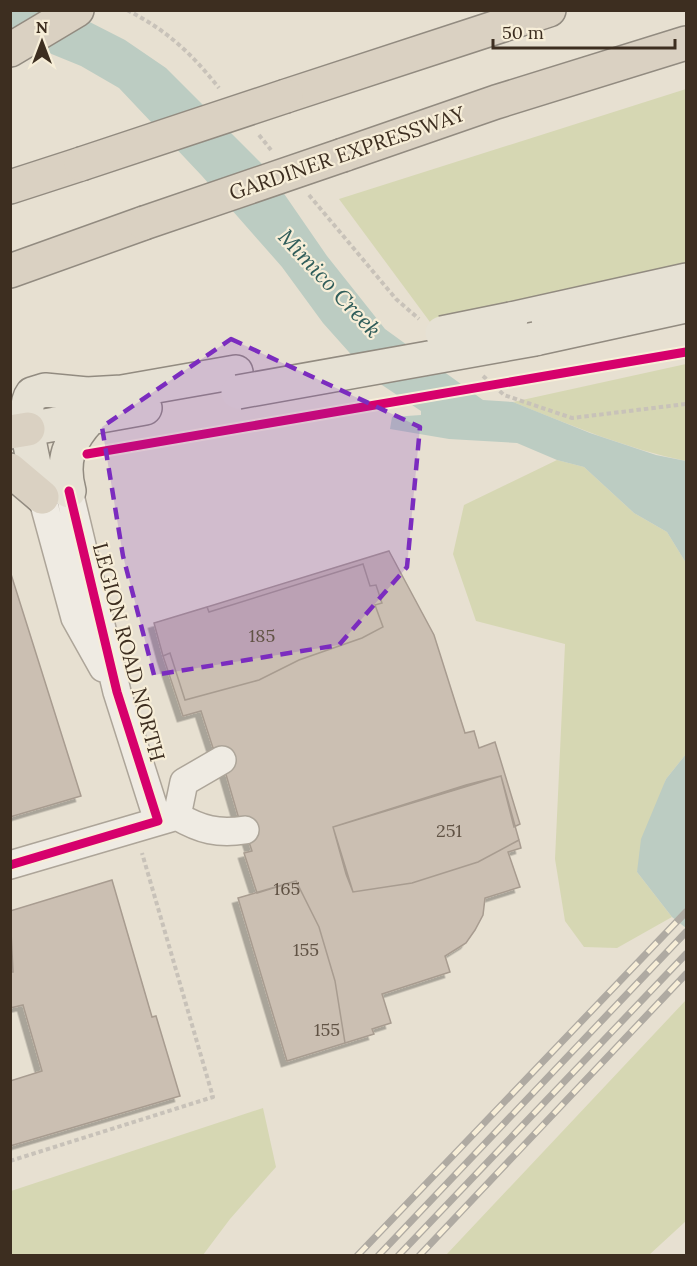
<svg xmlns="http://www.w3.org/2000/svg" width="697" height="1266" font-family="Lora,serif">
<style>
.green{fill:#d6d7b3}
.water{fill:#bcccc2}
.building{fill:#cbbfb2;stroke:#a89c90;stroke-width:1.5;filter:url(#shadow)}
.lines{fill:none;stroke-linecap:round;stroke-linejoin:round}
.minor-casing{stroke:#ada599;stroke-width:30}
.major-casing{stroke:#928b80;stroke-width:36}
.highway-casing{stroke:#928b80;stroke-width:36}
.path{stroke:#c8c2b9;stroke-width:4;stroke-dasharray:4.5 3;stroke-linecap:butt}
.minor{stroke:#efebe3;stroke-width:27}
.major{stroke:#e6e1d4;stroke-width:33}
.highway{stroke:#dad1c2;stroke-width:33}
.rail-casing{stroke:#afaaa2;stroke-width:7}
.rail{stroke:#f7eed8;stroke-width:4.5;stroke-dasharray:14;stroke-linecap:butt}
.major-bridge-casing{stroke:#928b80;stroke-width:36;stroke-linecap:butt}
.highway-bridge-casing{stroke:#928b80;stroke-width:36;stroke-linecap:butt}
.major-bridge{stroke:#e6e1d4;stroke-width:33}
.highway-bridge{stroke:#dad1c2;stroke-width:33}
.cycleway-casing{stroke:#f7eed8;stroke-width:13}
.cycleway{stroke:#d6006c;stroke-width:9}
.marked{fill:#7b2cbf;fill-opacity:0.2;stroke:#7b2cbf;stroke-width:4.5;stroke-dasharray:12 8;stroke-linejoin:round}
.labels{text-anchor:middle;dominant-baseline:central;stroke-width:4.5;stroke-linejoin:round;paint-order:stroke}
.number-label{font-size:18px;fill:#605244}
.street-label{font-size:21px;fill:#3d2e20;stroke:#f7eed8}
.water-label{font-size:22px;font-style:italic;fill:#2f5d5a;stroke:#f7eed8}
</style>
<defs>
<filter id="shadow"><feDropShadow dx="-5.5" dy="5.5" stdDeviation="0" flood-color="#0004"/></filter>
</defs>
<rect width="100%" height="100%" fill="#e7e0d1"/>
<path class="green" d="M686 89V266L430 322 339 199Z
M686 364V461C627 449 570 425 513 402Z
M557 460 584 467 634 513 667 532 686 563V754L666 779 637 872 672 917 617 948 584 947 565 921 555 859 565 644 476 621 453 554 464 505Z
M686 1000V1221L649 1255H446Z
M263 1108 276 1167 230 1219 203 1255H11V1191Z"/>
<path class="water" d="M11 10 61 11 74 14 125 40 166 68 267 169 327 256 385 329 483 400 513 402 590 433 656 455 686 461V563L667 532 634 513 584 467 557 460 517 443 449 439 390 429 392 417 421 415V411L373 379 323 323 282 267 202 176 119 88 81 66 27 44 11 42Z
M686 754V928L672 917 637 872 641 839 666 779Z"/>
<path class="building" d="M389 551 434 635 465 733 474 731 479 748 495 742 520 824 514 827 501 776 466 785 333 827 346 874 353 892 412 883 478 862 519 840 521 848 508 852 520 887 485 898 483 915 475 930 466 943 445 956 450 972 382 994 391 1023 372 1029 374 1034 345 1043 335 981 319 927 296 881 257 893 244 853 252 851 241 818 239 819 218 747 213 748 201 711 183 716 163 656 170 653 185 700 259 680 299 660 362 638 383 627 375 605 382 603 376 585 370 586 363 564 209 612 207 607Z
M363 564 370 586 376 585 382 603 375 605 383 627 362 638 299 660 259 680 185 700 170 653 163 656 154 623 207 607 209 612Z
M10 571 81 796 10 817Z
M501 776 519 840 478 862 412 883 353 892 333 827Z
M112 880 152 1017 156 1016 180 1096 10 1146V1081L42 1071 23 1005 10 1008V972H13L10 911Z
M296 881 319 927 335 981 345 1043 287 1061 238 898Z"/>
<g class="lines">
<defs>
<path id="minor" d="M69 491 117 692 158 821
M42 497 75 618 103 668
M177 816 184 782 222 760
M10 865 177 816C201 830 218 834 245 830"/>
<path id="major" d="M511 319 686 280
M535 339 686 306
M28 429 145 408
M69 491C61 461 69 440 90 418
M42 497C37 475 18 412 32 394L45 390 87 394 122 392 236 372"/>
<path id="highway" d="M10 50 77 10
M286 96 549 10
M343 155 496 102 686 43
M10 187 81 164
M10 271 144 223
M10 432 28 429
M10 470 42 497"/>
</defs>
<use href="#minor" class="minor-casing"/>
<use href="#major" class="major-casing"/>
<use href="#highway" class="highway-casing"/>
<path class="path" d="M127 10C168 31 191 53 219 88
M259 135 271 150
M309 195 396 299 419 319
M483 376 504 395 572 418 686 404
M10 1161 213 1097 142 853"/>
<use href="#minor" class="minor"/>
<use href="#major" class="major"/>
<use href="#highway" class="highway"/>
<defs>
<path id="rail" d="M357 1256 686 912
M378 1256 686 932
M398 1256 686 954
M419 1256 686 974"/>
</defs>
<use href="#rail" class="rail-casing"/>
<use href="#rail" class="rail"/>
<defs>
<path id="major-bridge" d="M442 333 511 319
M238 392 535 339"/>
<path id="highway-bridge" d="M81 164 286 96
M144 223 343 155"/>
</defs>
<use href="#major-bridge" class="major-bridge-casing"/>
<use href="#highway-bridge" class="highway-bridge-casing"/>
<use href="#major-bridge" class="major-bridge"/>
<use href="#highway-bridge" class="highway-bridge"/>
<defs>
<path id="cycleway" d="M87 454 686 352
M10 865 158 821 117 692 69 491"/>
</defs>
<use href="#cycleway" class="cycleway-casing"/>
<use href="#cycleway" class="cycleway"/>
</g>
<path class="marked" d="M231 339 420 427 407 567 339 645 154 675 123 556 102 427Z"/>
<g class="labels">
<g class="number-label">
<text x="262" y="635">185</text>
<text x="449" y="830">251</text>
<text x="287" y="888">165</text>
<text x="306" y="949">155</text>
<text x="327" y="1029">155</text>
</g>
<g class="street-label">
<text transform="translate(347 153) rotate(-19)">GARDINER EXPRESSWAY</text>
<text transform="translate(129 652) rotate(75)">LEGION ROAD NORTH</text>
</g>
<g class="water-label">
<text transform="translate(330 283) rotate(47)">Mimico Creek</text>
</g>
</g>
<rect width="697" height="1266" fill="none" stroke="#3d2e20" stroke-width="24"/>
<g transform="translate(42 42)" stroke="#f7eed8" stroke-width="4.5" paint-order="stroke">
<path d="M0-4.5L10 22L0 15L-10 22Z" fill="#3d2e20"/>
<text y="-9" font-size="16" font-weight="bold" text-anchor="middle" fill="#3d2e20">N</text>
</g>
<path d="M493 39v9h182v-9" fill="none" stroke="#3d2e20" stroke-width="3"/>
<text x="502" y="39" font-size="18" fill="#3d2e20" stroke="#f7eed8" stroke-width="4.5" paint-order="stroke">50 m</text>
</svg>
